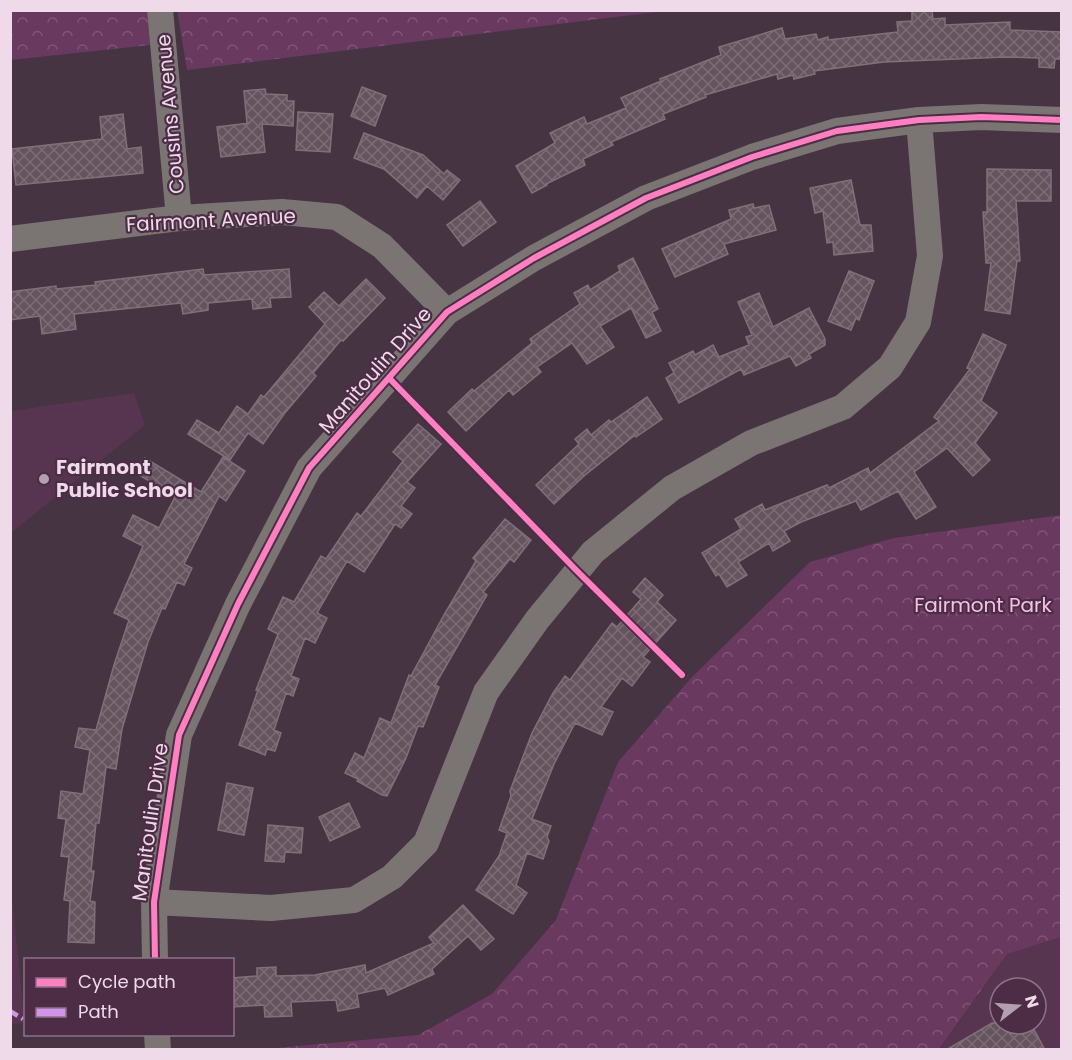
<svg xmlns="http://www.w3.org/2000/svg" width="1072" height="1060" font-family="Poppins,sans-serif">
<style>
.built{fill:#573550;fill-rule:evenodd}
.forest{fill:url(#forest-crowns)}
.building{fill:url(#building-cross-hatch);stroke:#81707a;stroke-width:1.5}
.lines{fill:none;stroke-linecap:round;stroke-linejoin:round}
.minor{stroke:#7a7572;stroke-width:26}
.quiet{stroke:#d193ec;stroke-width:4.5;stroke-dasharray:9 4.5;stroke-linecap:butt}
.cycleway-casing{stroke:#4d2d46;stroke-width:10}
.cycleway{stroke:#ff80c0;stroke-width:6}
.poi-dot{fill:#b3a0ae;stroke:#4d2d46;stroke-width:2}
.labels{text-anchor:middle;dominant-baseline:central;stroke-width:4.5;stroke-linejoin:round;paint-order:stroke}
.street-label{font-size:20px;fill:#eedae8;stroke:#4d2d46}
.poi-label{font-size:20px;font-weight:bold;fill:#eedae8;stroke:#4d2d46;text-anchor:start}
.park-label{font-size:20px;fill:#f2c3e6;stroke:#4d2d46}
</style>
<defs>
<pattern id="forest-crowns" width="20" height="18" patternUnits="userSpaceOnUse" patternTransform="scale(1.5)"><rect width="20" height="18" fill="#6a3960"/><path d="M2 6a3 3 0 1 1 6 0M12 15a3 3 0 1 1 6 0" fill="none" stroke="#805577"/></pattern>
<pattern id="building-cross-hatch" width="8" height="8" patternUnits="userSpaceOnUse" patternTransform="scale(1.5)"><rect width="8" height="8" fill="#65545e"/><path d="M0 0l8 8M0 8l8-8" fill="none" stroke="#7b6c75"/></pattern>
</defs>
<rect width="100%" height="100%" fill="#463442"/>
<path class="built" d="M134 393 145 425 11 533V411Z
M10 889H11L25 1023 11 1024Z
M1061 937V1049L939 1050 1007 954ZM1000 988H1036V1024H1000Z"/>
<path class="forest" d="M177 10H664V11L187 70Z
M10 11H147L150 45 11 60Z
M1061 515V937L1007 954 939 1049H265L418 1035 492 994 556 920 618 762 693 676 810 562 894 538Z"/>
<path class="building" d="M912 10H932L933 19 945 18V25L1010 22V30L1062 32V59H1055L1054 68 1039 67V58L1006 57 884 62 814 71 815 74 794 79 793 75 778 79 777 74 705 95 706 97 663 114 665 119 611 142 613 145 583 159 585 165 546 184 547 185 532 193 516 166 555 143 550 133 584 117 587 124 626 108 621 98 661 81 660 79 721 55 719 47 782 28 785 39 816 34 818 40 828 37V40L898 32 897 22 912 21Z
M362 87 386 96 375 126 351 116Z
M265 89 266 94 287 95V101H294L293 126 262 124 265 152 221 157 217 127 250 123H247L244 91Z
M298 112 333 114 330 152 296 150Z
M123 114 127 149 141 147 143 173 16 185 12 149 102 139 100 117Z
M364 133 423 155 444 174 447 170 460 180 443 200 427 186 417 198 384 169 354 158Z
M987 169 1051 170V201H1016L1020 261H1017L1010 314 985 310 991 263H986L983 212H987Z
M851 180 860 225H871L873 251 834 255 833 242 827 243 823 211 815 213 810 188Z
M480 201 496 222 463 246 447 225Z
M753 204 754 208 769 205 776 230 724 244 728 254 675 277 662 249 731 219 729 210Z
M633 258 658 309 652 312 661 331 646 338 631 308 600 326 614 347 587 364 572 343 537 367 541 372 513 395 509 390 466 431 448 412 472 389 474 391 532 343 530 339 580 304 574 293 588 285 590 290 620 271 618 266Z
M203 269 204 275 289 269 291 297 270 298 271 307 253 309 252 299 208 303V310L183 314 181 303 74 314 76 329 42 334 40 316 10 320V292L56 286V289L96 285 95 282Z
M849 271 874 281 859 320 856 318 851 330 828 321Z
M366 279 385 298 343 341 341 340 313 373 316 376 284 414 263 444 248 433 230 460 188 434 197 420 219 433 237 406 248 414 261 395 264 397 325 324 309 307 324 292 339 306Z
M759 293 773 327 809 308 825 339V345L809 354 811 358 796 366 790 356 744 375 741 369 679 403 666 378 674 373 669 363 693 351 695 355 713 345 719 357 749 345 746 337 752 335 738 302Z
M983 334 1006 345 981 401 997 413 975 443 990 460 973 476 947 448 914 472 936 507 916 519 898 491 861 510 856 501 801 522 784 531 790 541 773 551 769 543 738 562 747 575 727 587 719 574 716 576 702 553 741 529 735 519 762 504 765 510 827 485 829 488 868 468 870 473 939 421 934 417 970 369 967 368Z
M647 397 662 419 636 437 635 435 584 476 554 504 536 485 579 444 575 439 587 429 591 435 609 420 611 422Z
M418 424 441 444 407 482 415 488 401 506 412 514 401 528 395 524 364 572 347 561 317 613 327 618 315 643 305 638 291 676 299 679 293 696 286 693 274 730 281 733 275 751 267 749 265 755 239 745 258 690H256L278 634 268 629 283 597 294 602 321 556 326 559 357 513 361 516 403 461 393 452Z
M223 457 245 471 226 501 219 496 184 564 192 568 184 585 177 582 165 609 162 608 148 642 122 729 116 769 106 767 99 823H96L91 871H94L90 901 95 902 94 943 68 942 70 901 64 900 69 857 61 856 66 819 58 818 61 791 83 794 90 750 75 747 79 728 96 730 114 665 129 620 114 613 143 546 123 536 133 515 159 528 175 497 136 473 145 458 201 492Z
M505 519 531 540 514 562 510 559 483 592 487 595 435 685 439 687 423 727 418 726 406 758 387 796 382 795 357 781 358 779 345 773 355 753 364 758 380 718 391 723 409 675 411 676 445 613 476 561 473 558Z
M645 578 663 595 657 602 676 620 643 657 650 662 632 686 622 678 601 707 613 712 602 735 575 723 554 764 532 819 551 826 547 837 549 841 543 859 527 853 516 885 527 893 513 914 476 890 499 856 507 833 499 830 511 796 510 791 532 733 553 693 565 676 570 680 612 623 617 627 641 599 633 592Z
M227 783 253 788 244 835 218 830Z
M349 803 360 827 330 841 319 817Z
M268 825 303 828 301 853 285 852 284 862 265 861Z
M463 905 494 939 481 950 468 936 432 969 434 974 388 995 385 988 357 994 359 1007 338 1011 336 1000 291 1002 292 1016 265 1017 264 1005 232 1007V978L257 976V968L276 967V976L315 975 365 965 366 973 434 943 429 937Z
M992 1023 1031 1024 1045 1050H946Z"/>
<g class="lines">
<path class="minor" d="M160 10 179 218
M10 239 179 218 282 212 337 217 382 246 447 312
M154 902 271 908 354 900 392 877 426 843 486 692 537 620 593 552 672 488 751 443 843 407 890 367 918 322 930 256 919 120
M155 960 154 902 179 735 238 604 309 468 447 312 534 258 646 198 752 157 837 131 919 120 981 117 1062 120
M157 1034 158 1050"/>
<path class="quiet" d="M10 1011 23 1019"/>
<defs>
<path id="cycleway" d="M389 378 577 571 682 675
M155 960 154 902 179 735 238 604 309 468 447 312 534 258 646 198 752 157 837 131 919 120 981 117 1062 120"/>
</defs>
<use href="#cycleway" class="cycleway-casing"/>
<use href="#cycleway" class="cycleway"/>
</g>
<circle class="poi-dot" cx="44" cy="479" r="6"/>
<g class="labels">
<g class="street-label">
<text transform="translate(170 114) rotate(-95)">Cousins Avenue</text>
<text transform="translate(211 220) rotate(-3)">Fairmont Avenue</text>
<text transform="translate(375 370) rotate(-49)">Manitoulin Drive</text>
<text transform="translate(150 822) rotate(-82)">Manitoulin Drive</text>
</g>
<g class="poi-label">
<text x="56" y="467">Fairmont<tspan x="56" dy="23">Public School</tspan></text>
</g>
<g class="park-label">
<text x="983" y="605">Fairmont Park</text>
</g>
</g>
<rect width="1072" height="1060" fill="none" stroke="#eedae8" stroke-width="24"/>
<rect x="24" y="958" width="210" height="78" fill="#4d2d46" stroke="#8d7287" stroke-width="1.5"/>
<rect x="36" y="978" width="30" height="9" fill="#ff80c0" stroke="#8d7287" stroke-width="1.5"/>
<text x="78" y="988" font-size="18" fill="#eedae8">Cycle path</text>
<rect x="36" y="1008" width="30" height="9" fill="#d193ec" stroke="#8d7287" stroke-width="1.5"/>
<text x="78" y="1018" font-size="18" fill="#eedae8">Path</text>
<g transform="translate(1018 1006) rotate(73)"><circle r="28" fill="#4d2d46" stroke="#8d7287" stroke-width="1.5"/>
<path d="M0-4.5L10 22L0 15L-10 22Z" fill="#b3a0ae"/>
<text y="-9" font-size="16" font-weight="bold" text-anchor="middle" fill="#eedae8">N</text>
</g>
</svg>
